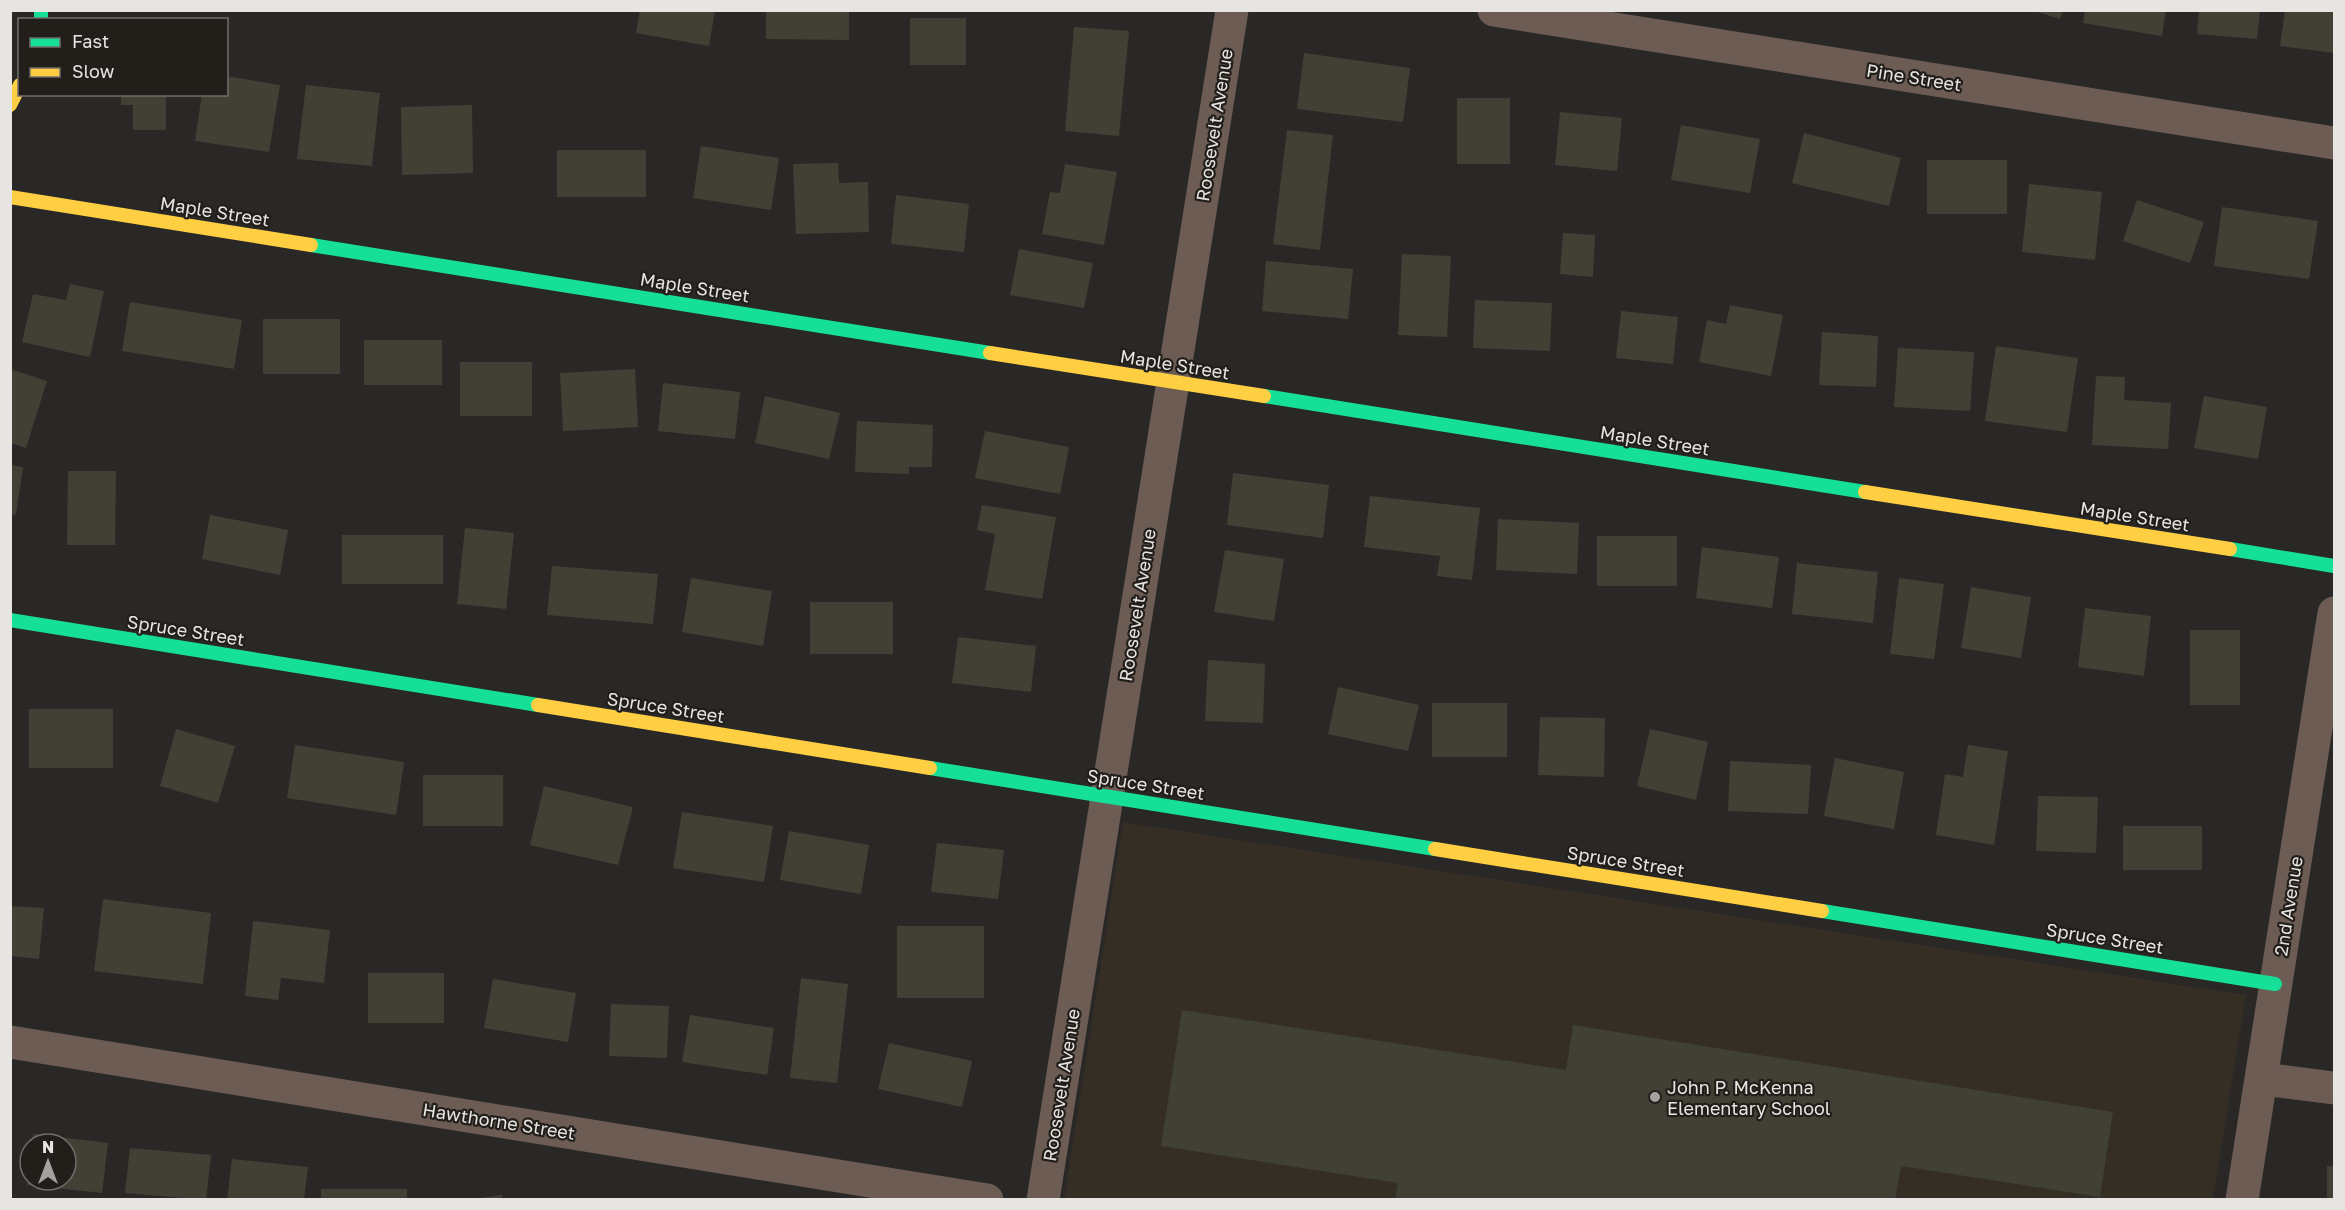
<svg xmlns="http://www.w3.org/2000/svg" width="2345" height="1210" font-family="'Golos Text',sans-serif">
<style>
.built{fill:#342e25}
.building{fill:#404035}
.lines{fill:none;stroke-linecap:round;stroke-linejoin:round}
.street{stroke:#6c5c54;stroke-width:33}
.fast{stroke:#16e098;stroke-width:14}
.slow{stroke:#ffcf43;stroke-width:14}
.poi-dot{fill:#a5a3a0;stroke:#221f1b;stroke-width:2}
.labels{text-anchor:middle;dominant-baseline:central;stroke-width:4.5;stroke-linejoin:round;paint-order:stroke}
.street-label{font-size:18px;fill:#e7e5e2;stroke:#221f1b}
.poi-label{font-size:18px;fill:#e7e5e2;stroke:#221f1b;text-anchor:start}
</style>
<rect width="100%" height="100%" fill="#2a2826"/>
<path class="built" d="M1123 822 2246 995 2213 1199 1064 1200Z"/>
<path class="building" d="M640 10H715L709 46 636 33Z
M766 10H849V40L766 39Z
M2031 10H2063L2060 19Z
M2085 10H2166L2162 36 2083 23Z
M2199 10H2260L2257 39 2197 34Z
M2285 10H2334V53L2280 46Z
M910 18H966V65H910Z
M1074 27 1129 31 1119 136 1065 131Z
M1304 53 1410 68 1403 122 1297 109Z
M226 76 280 85 269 152 195 141 202 94H226Z
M306 85 380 93 372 166 297 159Z
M121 94H166V130H133V105H121Z
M1457 98H1510V164H1457Z
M472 105 473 173 402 175 401 107Z
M1560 112 1622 118 1617 171 1555 165Z
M1681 125 1760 139 1750 193 1671 180Z
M1287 130 1333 135 1320 250 1273 244Z
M1804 133 1901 158 1889 206 1792 183Z
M701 146 779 158 771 210 693 198Z
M557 150H646V197H557Z
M1927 160H2007V214H1927Z
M838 163 839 183 868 182 869 232 796 234 793 164Z
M1065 164 1117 172 1104 245 1042 234 1050 192 1060 193Z
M2029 184 2102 192 2095 260 2022 252Z
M896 195 969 204 964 252 891 244Z
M2137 200 2204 222 2190 263 2123 241Z
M2222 207 2318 221 2309 279 2214 266Z
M1563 233 1595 235 1593 277 1560 274Z
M1019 249 1093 263 1084 308 1010 295Z
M1402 254 1451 256 1447 337 1398 335Z
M1266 261 1353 269 1348 319 1262 311Z
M70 284 104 291 90 357 22 342 33 294 66 300Z
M1475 300 1552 303 1550 351 1473 348Z
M130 302 242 320 234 369 122 351Z
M1730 305 1783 315 1771 376 1699 362 1707 320 1726 324Z
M1621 311 1678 317 1673 364 1616 358Z
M263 319H340V374H263Z
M1822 332 1878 336 1876 387 1819 385Z
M364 340H442V385H364Z
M1996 346 2078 358 2067 432 1985 421Z
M1898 348 1974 352 1970 411 1894 407Z
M460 362H532V416H460Z
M10 369 47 381 26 448 10 443Z
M635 369 638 427 563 431 560 373Z
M2096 376 2125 377 2124 400 2171 403 2168 449 2092 445Z
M663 383 740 392 735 439 658 431Z
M765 396 840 413 829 459 755 443Z
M2204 396 2267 407 2258 459 2194 448Z
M857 421 933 425 932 467H909V474L855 472Z
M985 431 1069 447 1060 494 975 478Z
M10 465 23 467 16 515 10 514Z
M68 471H116L115 545H67Z
M1233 473 1329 485 1323 538 1227 525Z
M1370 496 1480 508 1472 580 1437 576 1440 556 1364 547Z
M982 505 1056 517 1042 599 985 590 995 534 977 530Z
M210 515 288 530 280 575 202 559Z
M1498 519 1579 523 1577 574 1496 570Z
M465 528 514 533 506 609 457 604Z
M342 535H443V584H342Z
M1597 536H1677V586H1597Z
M1702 547 1779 557 1772 608 1696 598Z
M1225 550 1284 559 1274 621 1214 612Z
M1797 563 1878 572 1873 623 1792 614Z
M552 566 658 574 653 624 547 615Z
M691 578 772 591 763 646 682 632Z
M1899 578 1944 584 1934 659 1890 654Z
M1971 587 2031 597 2021 658 1961 648Z
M810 602H893V654H810Z
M2085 608 2151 616 2144 676 2078 667Z
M2190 630H2240V705H2190Z
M958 637 1036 646 1031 692 952 683Z
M1208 660 1265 664 1263 723 1205 721Z
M1338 687 1419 705 1408 751 1328 734Z
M1432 703H1507V757H1432Z
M29 709H113V768H29Z
M1540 717 1605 718 1604 777 1538 775Z
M176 729 235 746 218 803 160 786Z
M1650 729 1708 742 1696 800 1637 786Z
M295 745 404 762 396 815 287 798Z
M1968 745 2008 751 1994 845 1936 835 1945 774 1963 777Z
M1835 758 1904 772 1894 829 1824 816Z
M1730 761 1811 765 1808 814 1728 811Z
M423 775H503V826H423Z
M544 786 633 807 618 865 530 845Z
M2038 796 2098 797 2096 853 2036 851Z
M682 812 773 826 764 882 673 868Z
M2123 826H2202V870H2123Z
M789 831 869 845 861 894 780 880Z
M937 843 1004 850 998 899 931 892Z
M103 899 211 913 203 984 94 971Z
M10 906 44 908 39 959 10 956Z
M253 921 330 930 324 983 281 978 278 1000 245 996Z
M897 926H984V998H897Z
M368 973H444V1023H368Z
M801 978 848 984 837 1083 790 1078Z
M493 979 576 993 568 1042 484 1028Z
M611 1004 669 1006 667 1058 609 1056Z
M1182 1010 1566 1070 1573 1025 2113 1112 2100 1197 1901 1166 1895 1200H1395L1398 1183 1161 1146Z
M690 1015 774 1028 767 1075 682 1062Z
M889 1043 972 1061 962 1107 878 1089Z
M33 1134 108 1143 102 1193 27 1185 28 1180H66V1144H32Z
M130 1148 211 1155 206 1200 125 1193Z
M232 1159 308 1167 304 1200H227Z
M2327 1166H2334V1200H2327Z
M321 1189H407V1200H321Z
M502 1195V1200H481L480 1198Z"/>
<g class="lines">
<path class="street" d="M1494 10 2334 143
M10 1042 987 1200
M2263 1079 2334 1088
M1043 1200 1232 10
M2242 1200 2334 613"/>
<path class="fast" d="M41 10V20
M311 245 990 353
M1264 396 1865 492
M2230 549 2334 566
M10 620 538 705
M930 768 1435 849
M1822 911 2275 984"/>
<path class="slow" d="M10 105 20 85
M10 197 311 245
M990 353 1264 396
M1865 492 2230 549
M538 705 930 768
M1435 849 1822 911"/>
</g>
<circle class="poi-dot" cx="1655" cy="1097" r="6"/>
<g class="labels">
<g class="street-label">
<text transform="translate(1914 77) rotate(9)">Pine Street</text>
<text transform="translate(1214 125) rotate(-81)">Roosevelt Avenue</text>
<text transform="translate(215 211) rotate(9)">Maple Street</text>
<text transform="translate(695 287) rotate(9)">Maple Street</text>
<text transform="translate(1175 364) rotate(9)">Maple Street</text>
<text transform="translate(1655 440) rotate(9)">Maple Street</text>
<text transform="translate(2135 516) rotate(9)">Maple Street</text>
<text transform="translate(1137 605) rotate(-81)">Roosevelt Avenue</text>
<text transform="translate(186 630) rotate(9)">Spruce Street</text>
<text transform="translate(666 707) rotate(9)">Spruce Street</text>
<text transform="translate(1146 784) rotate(9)">Spruce Street</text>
<text transform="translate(1626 861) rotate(9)">Spruce Street</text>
<text transform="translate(2288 906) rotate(-81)">2nd Avenue</text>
<text transform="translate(2105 938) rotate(9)">Spruce Street</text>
<text transform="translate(1061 1085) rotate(-81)">Roosevelt Avenue</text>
<text transform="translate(499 1121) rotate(9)">Hawthorne Street</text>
</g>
<g class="poi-label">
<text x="1667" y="1087">John P. McKenna<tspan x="1667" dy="21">Elementary School</tspan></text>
</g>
</g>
<rect width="2345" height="1210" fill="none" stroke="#e7e5e2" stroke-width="24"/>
<rect x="18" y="18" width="210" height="78" fill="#221f1b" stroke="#716e6b" stroke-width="1.5"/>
<rect x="30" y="38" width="30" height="9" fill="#16e098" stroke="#716e6b" stroke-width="1.5"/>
<text x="72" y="48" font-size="18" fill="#e7e5e2">Fast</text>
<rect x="30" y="68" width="30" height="9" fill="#ffcf43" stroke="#716e6b" stroke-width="1.5"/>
<text x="72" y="78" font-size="18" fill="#e7e5e2">Slow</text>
<g transform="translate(48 1162)"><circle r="28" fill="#221f1b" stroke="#716e6b" stroke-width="1.5"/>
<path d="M0-4.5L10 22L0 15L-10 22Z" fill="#a5a3a0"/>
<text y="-9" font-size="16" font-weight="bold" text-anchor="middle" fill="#e7e5e2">N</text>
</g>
</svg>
